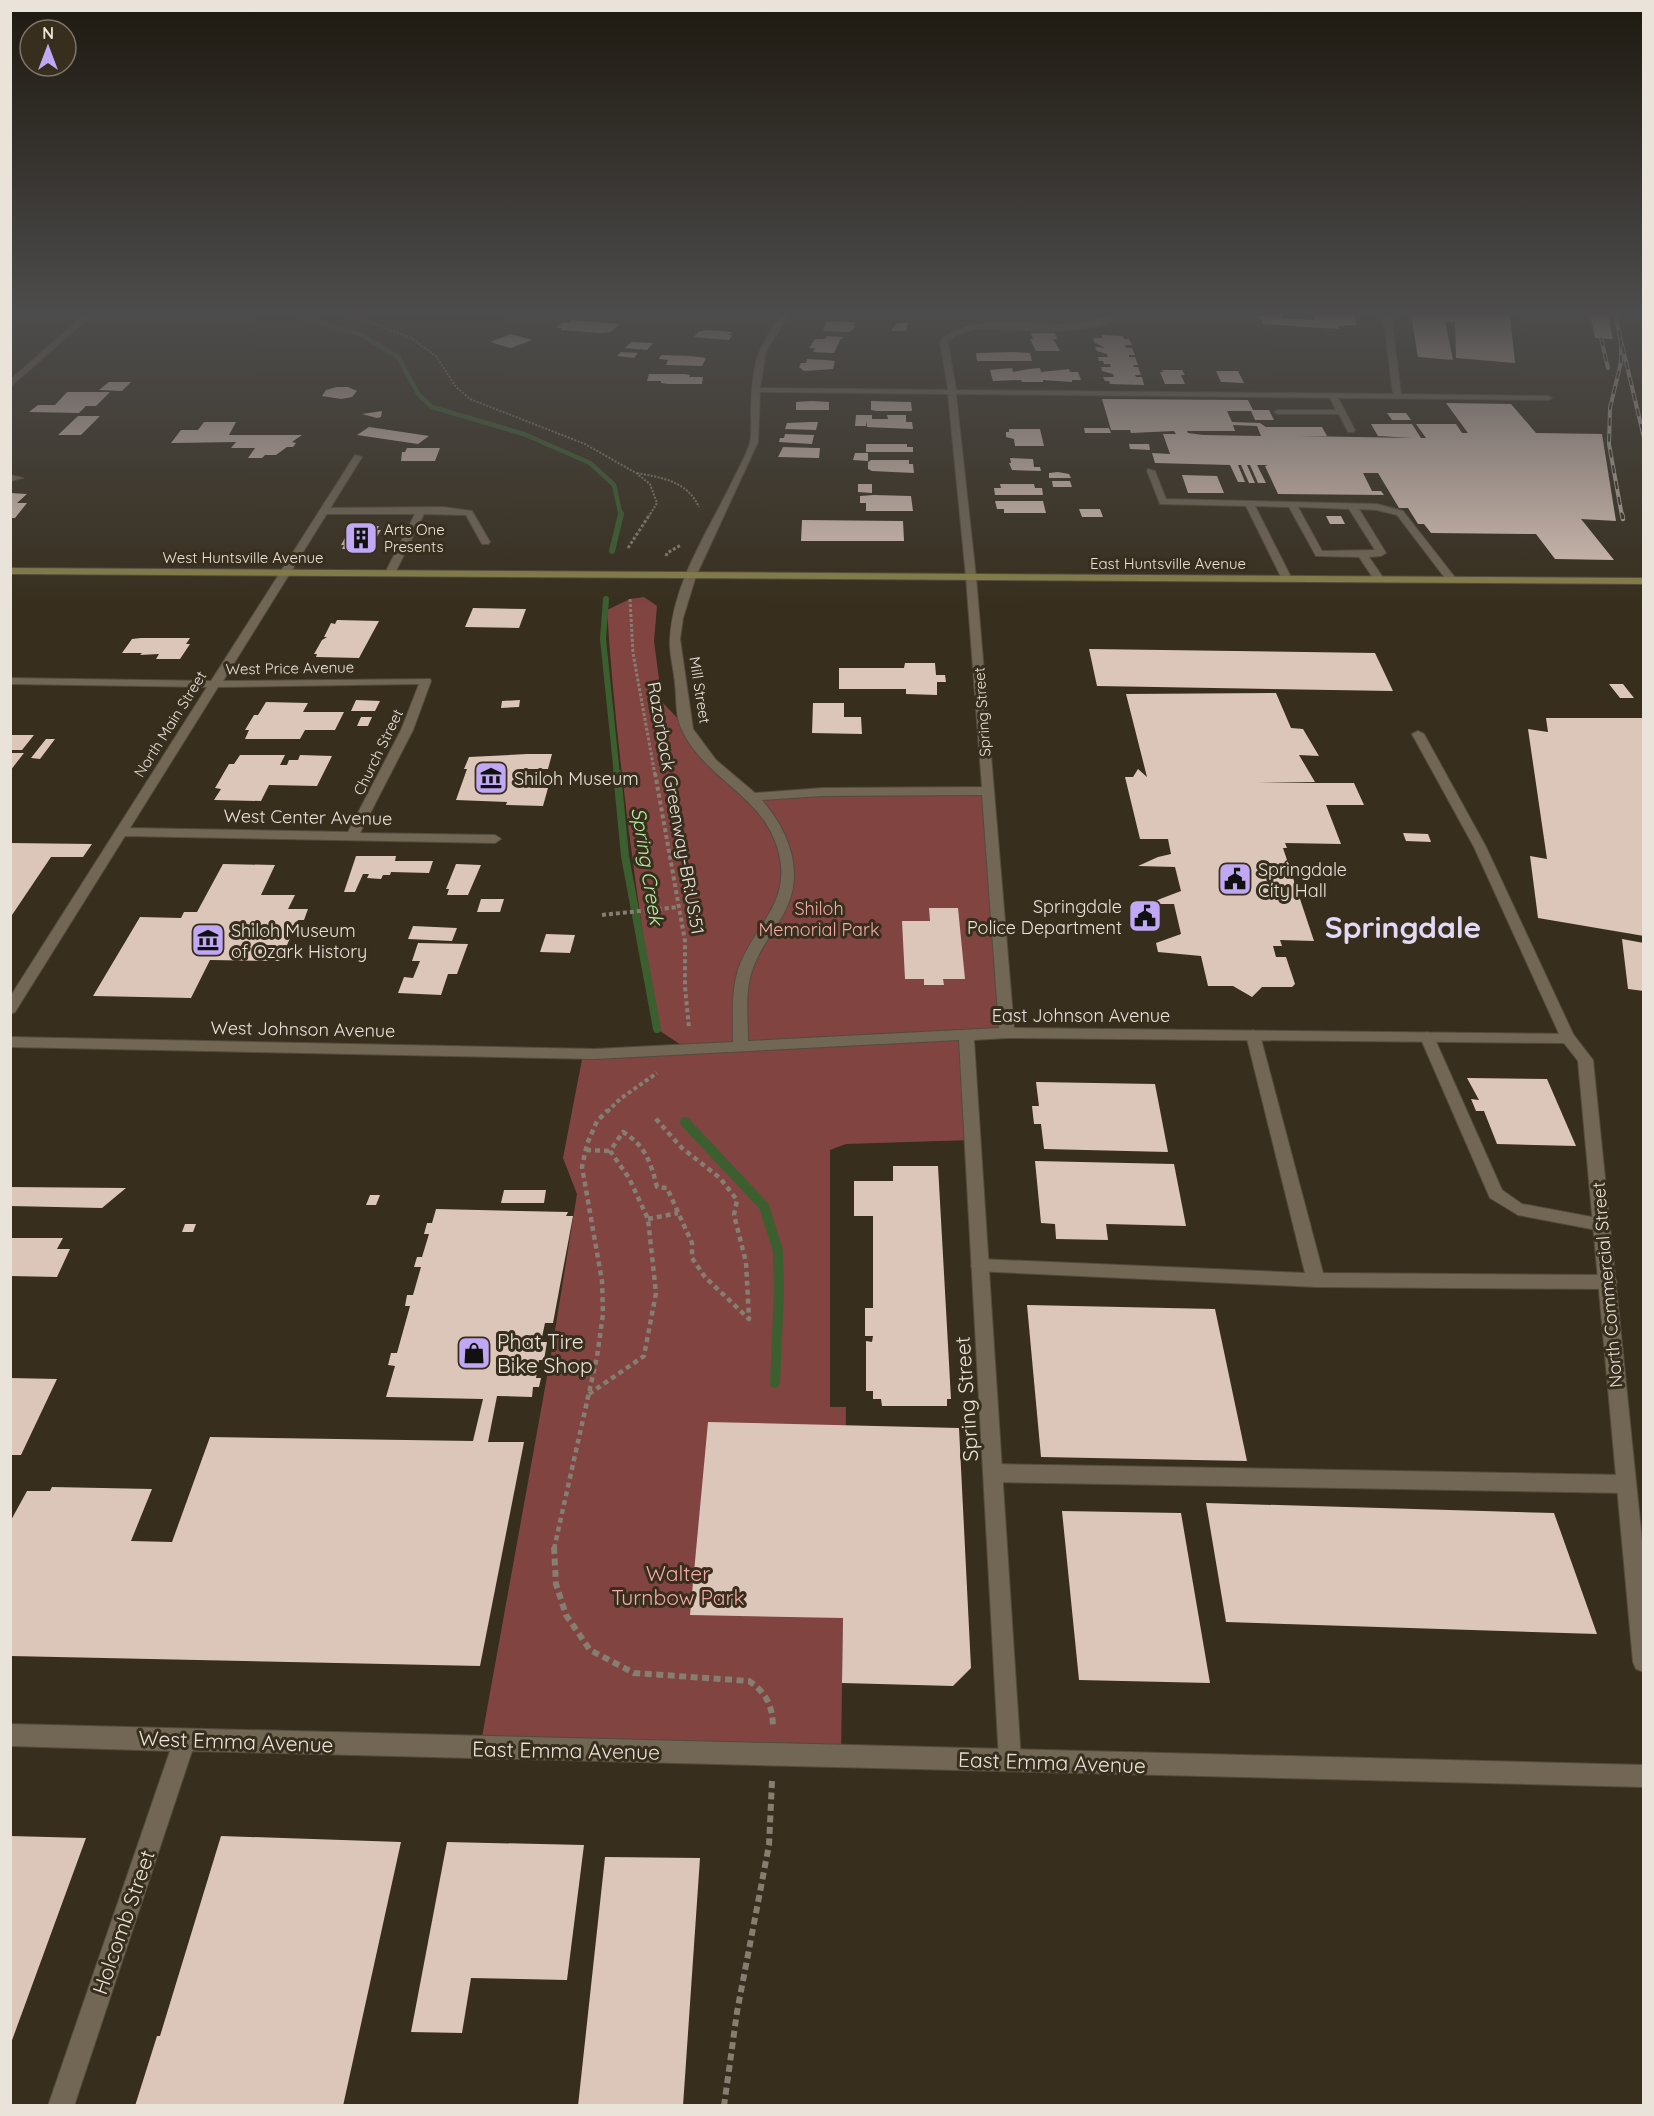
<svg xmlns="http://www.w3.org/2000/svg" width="1654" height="2116" font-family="Quicksand,sans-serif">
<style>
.green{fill:#814441}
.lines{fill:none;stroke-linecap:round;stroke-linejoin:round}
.stream-far3{stroke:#3b5f2e;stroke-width:4.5}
.stream-far2{stroke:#3b5f2e;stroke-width:6}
.stream-far1{stroke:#3b5f2e;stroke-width:8}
.stream{stroke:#3b5f2e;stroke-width:10}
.building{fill:#dcc6b9;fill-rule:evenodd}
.service-casing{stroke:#544b3d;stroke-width:2}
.minor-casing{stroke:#544b3d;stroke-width:2}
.tertiary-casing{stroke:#544b3d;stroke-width:2}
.secondary-casing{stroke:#544b3d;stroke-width:2}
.path-far4{stroke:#867e70;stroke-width:2;stroke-dasharray:2 1.5;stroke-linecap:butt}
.path-far3{stroke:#867e70;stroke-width:3;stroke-dasharray:3 2;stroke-linecap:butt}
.path-far2{stroke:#867e70;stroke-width:4;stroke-dasharray:4 3;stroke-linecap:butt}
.path-far1{stroke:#867e70;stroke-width:4.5;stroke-dasharray:5 4;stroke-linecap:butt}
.path{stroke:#867e70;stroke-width:6;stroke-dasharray:7 4.5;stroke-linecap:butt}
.service{fill:#726755;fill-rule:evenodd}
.minor{fill:#726755;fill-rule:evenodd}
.tertiary{fill:#726755;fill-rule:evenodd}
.secondary{fill:#88804a;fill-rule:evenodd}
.rail-far1-casing{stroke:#b3ac9f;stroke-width:4}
.rail-casing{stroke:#b3ac9f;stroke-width:4.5}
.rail-far1{stroke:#372e1d;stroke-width:2;stroke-dasharray:8;stroke-linecap:butt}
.rail{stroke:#372e1d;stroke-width:3;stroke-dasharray:10;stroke-linecap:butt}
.labels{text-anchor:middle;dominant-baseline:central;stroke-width:6;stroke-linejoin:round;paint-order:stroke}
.far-poi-label{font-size:15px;fill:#eae3d9;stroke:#372e1d;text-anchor:start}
.far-street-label{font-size:15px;fill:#eae3d9;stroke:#372e1d}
.poi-label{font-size:18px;fill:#eae3d9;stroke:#372e1d;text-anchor:start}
.street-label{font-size:18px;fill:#eae3d9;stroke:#372e1d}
.park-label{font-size:18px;fill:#f7a9a4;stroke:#372e1d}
.water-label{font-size:20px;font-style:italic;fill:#b5eda2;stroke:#372e1d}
.near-poi-label{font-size:21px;fill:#eae3d9;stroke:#372e1d;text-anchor:start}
.near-street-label{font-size:21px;fill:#eae3d9;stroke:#372e1d}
.near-park-label{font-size:21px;fill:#f7a9a4;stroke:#372e1d}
.town-label{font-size:30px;font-weight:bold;fill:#e1d9f6;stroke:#372e1d}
</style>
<rect width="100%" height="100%" fill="#372e1d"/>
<path class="green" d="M644 597 657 606 654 641 662 702 686 727 696 744 754 796 988 791 1007 1033 966 1036 973 1140 846 1144 830 1150V1407H846L841 1756 480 1748 552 1349 577 1194 563 1158 583 1054 687 1049 657 1029C636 890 616 751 607 610L630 599Z"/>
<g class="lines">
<path class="stream-far3" d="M295 315 360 334 398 357 419 395 432 407 524 434 590 463 614 485 621 516"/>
<path class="stream-far2" d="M612 551 621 514
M606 599 603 639 617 775"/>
<path class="stream-far1" d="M617 773 625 856 657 1029"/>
<path class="stream" d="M685 1122 764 1206 778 1251 779 1291 775 1383"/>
</g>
<path class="building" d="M1283 315V318L1314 320V315H1355L1356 325 1339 326V329L1262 324V320L1256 318 1260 315Z
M1411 315H1510L1515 363 1456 358 1455 322 1445 321 1453 360 1418 357Z
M1590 315H1608L1613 339 1595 338Z
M572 320 620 324 610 332 600 333 560 330 562 328H556L563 322 569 323Z
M827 321 855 322 853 325 856 326 850 332 823 331Z
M897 323H908L906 331H891Z
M706 330 732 332 729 335H732L729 340 694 337 698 332Z
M1031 333H1055L1057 339H1053L1060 351H1036L1030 339H1033Z
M511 334 532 340 511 348 490 342Z
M1102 335 1123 336 1124 339H1129L1132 345H1125L1126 348H1132L1135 355H1129V357H1135L1138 365H1133L1134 367H1138L1141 375H1135L1136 377H1142L1144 385 1110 384 1109 381H1105L1103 377H1114L1113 374 1102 371 1101 367H1111L1110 364H1104L1103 361H1099L1098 357H1108L1107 354 1097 351 1095 347 1105 348 1094 342 1093 338H1102Z
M827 336 844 337 840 340 834 353 813 352 815 348H809L815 339H825Z
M631 342 653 343 647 350 625 348Z
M621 352 638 353 634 358 617 356Z
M1013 352 1030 353 1032 361H977L976 353Z
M661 355 691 356 706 358 702 366 666 365 668 360 659 359Z
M807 359 825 360 835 361 833 369 804 371 799 367 801 363H806Z
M1012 368 1013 372 1028 369 1040 368 1041 372 1069 369 1070 372H1078L1081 380H1072V382L1043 380V382H1022L1021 380 993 381 990 370Z
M1162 370H1182L1185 375H1181L1185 384H1165L1160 372H1163Z
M1216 371H1238L1244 383 1221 382Z
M649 374H684L690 375 689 377H703L702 384H669L661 383V381H647Z
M109 382H131L122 391 99 390Z
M337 387H348L357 391 352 397 341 399 322 396 326 390Z
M67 392H110L96 406H86L79 413 29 412 38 405H55Z
M1102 399 1248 400 1253 410H1269L1274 420H1255L1251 411H1227L1232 422 1260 423 1266 427H1322L1327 436H1300L1412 438 1378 436 1371 424H1412L1421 438H1426L1416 424H1456L1462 433H1468L1446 403 1511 404 1536 433 1602 434 1616 521 1581 519 1614 560 1555 559 1536 534 1431 533 1424 524H1418L1408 508H1399L1378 473H1363L1372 491H1381L1384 495 1278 494 1265 466 1268 465H1257L1266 483H1258L1250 465H1247L1255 483H1249L1241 465H1238L1245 482H1238L1230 465 1155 463 1152 453 1170 454 1163 434H1176L1174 431 1131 433 1130 430H1111ZM1233 425 1257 426 1261 436 1203 435 1188 433 1187 431H1235Z
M812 401 829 402V410H796V402Z
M871 401 911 402 912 411H877L871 410Z
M382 411 381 417 377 418 362 414Z
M1387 413H1406L1411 420H1392Z
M856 415H872V419H888L887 415H906V422H912L913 429 867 427V421L866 426H855Z
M78 416H100L81 435H58Z
M204 422H236L229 435H302L292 442 296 443 293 447H287L276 455H265L262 458H248L255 448H231L236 442 171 443 181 430H198Z
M811 422H818L816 430 785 429 787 423Z
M369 427 429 436 418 444 357 435Z
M1084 428H1109L1111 433H1085Z
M1009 429H1040L1044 446H1015L1014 439 1006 437V432H1009Z
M785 434 814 435 812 444 779 442 780 438H784Z
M866 444H907V447H913V452H866Z
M1129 444H1149L1150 450 1130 449Z
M783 447 816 448H820L819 458 778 457Z
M407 448H440L435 461H401L402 452H405Z
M855 453H868V461L853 460Z
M1010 458 1033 459 1034 467H1040L1041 471 1012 470 1009 463H1011Z
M871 460H909V464H913L914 473 872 471 868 469V462Z
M1058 472 1069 474 1071 478H1049V473Z
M1182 475 1217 476 1224 493H1188Z
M1052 481H1070L1072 487H1053Z
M858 484H872V493L858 492Z
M1000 484H1034L1035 488H1042L1043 495H995L994 488H1001Z
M10 493 27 494 17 503H27L15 518H10Z
M874 495 911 496 913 511H866V503H860V496Z
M995 501H1043L1046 513H1004V509H997Z
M1079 509H1100L1103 517H1082Z
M1326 516H1341L1345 524H1330Z
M802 520 903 521 904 541H801Z
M356 526H379L377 530H381L372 545H369L367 549H342L344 545H341L350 529H354Z
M473 608 526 609 519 628 465 627Z
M337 620 379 621 359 658 316 657 317 654H314L322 640 327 637H324L331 623 335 624Z
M141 638H190L186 644H190L180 659H156L159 654 140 655 142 653H122L132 639Z
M1089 649 1375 653 1393 691 1097 686Z
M905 663H935L936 675H945L946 682H937V695L906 694V689H839V668H904Z
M1609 684H1623L1634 698H1620Z
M1276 693 1291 728 1303 729 1319 756 1299 755 1315 782 1257 783H1354L1364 805H1326L1341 844 1285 843 1287 848H1283L1314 941 1280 940 1282 946H1273L1276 957H1286L1295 984 1292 987H1262L1252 997 1233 986H1208L1201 956 1158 952 1156 943 1181 934 1174 904H1147L1181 891 1175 867 1138 866 1158 857 1171 854 1168 839H1140L1125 777H1133L1138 769 1147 777 1126 694Z
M356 700 380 701 375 711H351Z
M520 700 519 707 501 708 502 701Z
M266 702 308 703 303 712H344L335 730H305L300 739H245L249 730H245L254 715H258Z
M813 703H844V717H861L862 734 812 733Z
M361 717H372L368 726H357Z
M1546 718H1644V936L1538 918 1530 856 1547 859 1528 729 1548 732Z
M10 735H34L22 750H12L10 752Z
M46 739H55L40 759 31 758Z
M10 753H24L10 771Z
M527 754H552L548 769H520L515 787 548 788 543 806 506 805 507 802 456 800 467 769H464L469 757Z
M240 755H285L280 765H287L289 760H298L300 755 332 756 317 786 269 785 261 801 214 800 221 789 215 788 229 764H234Z
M1403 833 1428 834 1431 842 1406 841Z
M10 843 92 844 83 857H51L10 918Z
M356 856H396L395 861H433L429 873 391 872 390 875H383L381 879 367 878 369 874H363L355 892H344Z
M223 864 275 865 261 895H295L288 909H308L304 920H298L280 961 210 960 191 998 93 996 140 917 181 918 184 912H197Z
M456 864 481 865 468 895H447L449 889H446Z
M481 899H504L500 912H477Z
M929 908H958L965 979H943L944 985H924V979H905L902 921H930Z
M413 926 457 928 452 941 408 939Z
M546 934 575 935 570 953 540 952Z
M1622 939 1644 943V991L1628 989Z
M418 943 468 944 457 974H448L441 995 398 993 404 977 413 978 420 961H412Z
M1467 1078 1547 1079 1576 1146 1497 1144 1484 1111H1476L1471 1099 1479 1100Z
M1036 1082 1155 1084 1168 1152 1044 1149 1041 1124H1034L1032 1106H1039Z
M1035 1161 1174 1164 1186 1226 1106 1224 1108 1240 1056 1239 1055 1224 1041 1223Z
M893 1166H938L951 1399H947V1406H882L881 1399H873V1391H866V1341L872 1342 873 1336H865V1308H873V1216H854V1181H893Z
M10 1187 126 1188 102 1208 10 1206Z
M504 1190H546L544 1203H501Z
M370 1195H380L376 1205H366Z
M436 1209 568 1212 566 1216H573L553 1323H545L541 1342H547L544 1360H539L536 1378H541L539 1387H533L532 1397 497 1396 488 1442H524L480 1666 10 1656V1522L27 1491H50L52 1487 152 1489 131 1541 172 1542 210 1437 473 1441 483 1399 386 1397 395 1366 388 1365 391 1353H397L410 1306H405L407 1295H413L421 1267H414L417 1257H422L429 1234H424L427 1223H432Z
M185 1224H196L193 1232H182Z
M11 1238H63L57 1249H70L57 1277 10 1276Z
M1027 1305 1215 1309 1247 1461 1041 1457Z
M10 1378 57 1379 21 1455H10Z
M708 1422 959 1428 971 1668 953 1686 842 1683 843 1618 690 1615Z
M1206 1503 1554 1513 1597 1634 1226 1622Z
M1062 1511 1181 1513 1210 1683 1079 1680Z
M10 1836 86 1838 11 2043H10Z
M221 1836 401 1842 343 2106H135L157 2036H160Z
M447 1842 584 1845 567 1980 471 1978 462 2033 411 2032Z
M605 1857 700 1858 683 2106H578Z"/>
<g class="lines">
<defs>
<path id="service" d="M1333 394 1337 396 1355 430 1354 432H1348L1339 414H1278L1274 412 1278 410H1336L1329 396Z
M1148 469 1155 471 1166 499 1377 504 1403 511 1457 580 1448 582 1397 515 1377 510 1359 509 1386 553 1381 556 1369 557 1384 579 1379 582 1375 581 1359 557 1316 556 1289 507 1255 506 1292 579 1283 581 1246 506 1160 504 1147 471ZM1298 507 1349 509 1375 550 1322 551Z
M10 475 23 478 10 481Z
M443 507 472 511 490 542 488 544H482L466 515 424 514 395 573 390 576 385 573 415 514H324L319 511 324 508Z
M1418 731 1424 734 1486 847 1575 1038 1573 1042H1563L1561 1038 1474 847 1412 734Z
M1253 1030 1260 1035 1323 1273 1608 1275 1614 1277 1617 1282 1614 1287 1608 1289 1316 1287 974 1271 971 1266 974 1261 980 1259 1305 1273 1246 1035Z
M1427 1032 1434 1037 1502 1190 1522 1204 1608 1220 1610 1225 1608 1230 1602 1231 1518 1215 1490 1198 1420 1037Z
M993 1464 1624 1475 1631 1478 1634 1484 1631 1490 1624 1493 993 1482 986 1479 983 1473 986 1467Z"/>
<path id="minor" d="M84 315H92L10 387V380Z
M782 315H789L766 351 760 388 948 390 940 342C963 312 1037 327 1072 324 1089 323 1106 315 1122 315 1087 340 1017 328 975 329L956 335 948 342 956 390 1393 394 1383 315H1391L1401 394 1548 396 1552 398 1548 400 956 394 976 577 1014 1028 1573 1034 1593 1060 1644 1560V1672L1636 1669 1633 1662 1578 1061 1564 1043 1007 1038 974 1040 1021 1760 1018 1768 1010 1771 1002 1768 999 1760 959 1040 595 1059 10 1047V1037L595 1049 733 1042C733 1018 731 993 738 970 751 930 789 905 780 859 769 796 705 782 681 728 675 715 677 698 675 684 674 669 669 654 670 639 673 582 709 530 733 480 739 468 746 455 750 443 752 433 751 422 751 411 752 370 755 348 782 315ZM760 392 948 394 966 577 982 787 823 788 755 793 716 760 693 729 680 639 683 618 696 576 758 442ZM982 795 999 1028 748 1041C748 1015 744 987 755 963 762 946 774 931 783 915 806 874 790 833 762 800L823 796Z
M355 455 362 457 223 681 430 679 431 681 413 730 360 833 495 835 501 839 495 843 125 836 15 1012 10 1014V997L207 687 10 684V678L211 681ZM419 684 401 730 348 832 130 828 218 687Z"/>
<path id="tertiary" d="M10 1724 1644 1765V1787L192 1751 74 2106H48L170 1751 10 1746Z"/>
<path id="secondary" d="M10 568 1644 578V584L10 574Z"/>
</defs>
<use href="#service" class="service-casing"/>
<use href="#minor" class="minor-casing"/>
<use href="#tertiary" class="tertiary-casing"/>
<use href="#secondary" class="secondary-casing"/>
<path class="path-far4" d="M351 315 411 338 436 356 456 387 470 399 585 444 636 473 650 484 657 503 649 516
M637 473C663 478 687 481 699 507"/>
<path class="path-far3" d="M628 548 650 514
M666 556 667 553 681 545
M630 599 633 653 655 775"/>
<path class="path-far2" d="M655 773 685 941V987L689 1028
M602 915 678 907
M607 1112 620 1099 657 1073"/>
<path class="path-far1" d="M586 1150 610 1151
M648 1219 678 1213
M589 1394 644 1356 656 1293 648 1219 629 1178 610 1151 623 1132C645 1145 651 1163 657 1187L667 1188 692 1243V1258L705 1277 749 1319 746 1262 734 1215 737 1200 720 1178 682 1148 655 1118
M554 1549 597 1357 603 1314 602 1281 582 1167 587 1144 597 1121 608 1110"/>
<path class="path" d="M554 1547 556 1584 566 1615 590 1650 634 1673 749 1681C767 1693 773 1707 773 1729
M724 2106 737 2012 769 1845 772 1781"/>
<use href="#service" class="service"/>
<use href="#minor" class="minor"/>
<use href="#tertiary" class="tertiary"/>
<use href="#secondary" class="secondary"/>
<defs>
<path id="rail-far1" d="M1615 315 1644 438
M1601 338 1608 368
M1621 339V362L1610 408 1609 444 1622 516"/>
<path id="rail" d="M1622 514 1623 519"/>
</defs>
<use href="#rail-far1" class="rail-far1-casing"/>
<use href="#rail" class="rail-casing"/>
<use href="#rail-far1" class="rail-far1"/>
<use href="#rail" class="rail"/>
</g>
<linearGradient id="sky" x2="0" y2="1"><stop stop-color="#1e1910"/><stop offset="0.51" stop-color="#4d4c4c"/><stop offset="1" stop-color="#4d4c4c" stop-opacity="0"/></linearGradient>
<rect width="1654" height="612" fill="url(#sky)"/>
<defs>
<symbol id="building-square" viewBox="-11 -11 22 22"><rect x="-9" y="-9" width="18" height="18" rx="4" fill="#c0a8f4" stroke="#372e1d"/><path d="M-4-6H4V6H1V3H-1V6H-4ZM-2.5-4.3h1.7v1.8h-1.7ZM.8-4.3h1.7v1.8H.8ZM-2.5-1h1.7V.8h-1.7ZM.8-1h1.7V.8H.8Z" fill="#111"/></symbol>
<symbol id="museum-square" viewBox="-11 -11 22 22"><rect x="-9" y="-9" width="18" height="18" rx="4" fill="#c0a8f4" stroke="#372e1d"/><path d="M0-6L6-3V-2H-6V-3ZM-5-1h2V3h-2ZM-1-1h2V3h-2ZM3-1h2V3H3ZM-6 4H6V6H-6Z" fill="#111"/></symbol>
<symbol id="civic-square" viewBox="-11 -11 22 22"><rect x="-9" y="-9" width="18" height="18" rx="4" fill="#c0a8f4" stroke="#372e1d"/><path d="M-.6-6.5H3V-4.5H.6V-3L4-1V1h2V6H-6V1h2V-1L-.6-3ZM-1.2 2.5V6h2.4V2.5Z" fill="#111"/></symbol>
<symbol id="shop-square" viewBox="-11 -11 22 22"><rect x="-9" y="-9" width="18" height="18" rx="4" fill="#c0a8f4" stroke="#372e1d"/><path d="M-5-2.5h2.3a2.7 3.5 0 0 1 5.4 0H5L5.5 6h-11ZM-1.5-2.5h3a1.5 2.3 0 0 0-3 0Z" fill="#111"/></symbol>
</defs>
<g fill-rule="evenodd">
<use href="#building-square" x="342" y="519" width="38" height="38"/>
<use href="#museum-square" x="472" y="759" width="38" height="38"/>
<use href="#civic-square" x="1216" y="860" width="38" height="38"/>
<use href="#civic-square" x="1126" y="897" width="38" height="38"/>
<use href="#museum-square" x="189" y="921" width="38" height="38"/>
<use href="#shop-square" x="455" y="1334" width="38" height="38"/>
</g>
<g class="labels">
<g class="far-poi-label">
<text x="384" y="529">Arts One<tspan x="384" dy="17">Presents</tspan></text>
</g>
<g class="far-street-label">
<text x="243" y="557">West Huntsville Avenue</text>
<text x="1168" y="563">East Huntsville Avenue</text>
<text transform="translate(290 668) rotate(-1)">West Price Avenue</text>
<text transform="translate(700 690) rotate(81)">Mill Street</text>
<text transform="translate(982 712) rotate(-94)">Spring Street</text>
<text transform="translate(170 724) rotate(-58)">North Main Street</text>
<text transform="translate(378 752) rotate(-64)">Church Street</text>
</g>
<g class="poi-label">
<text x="514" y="778">Shiloh Museum</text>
<text x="1258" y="869">Springdale<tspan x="1258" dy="21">City Hall</tspan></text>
<text x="1122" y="906" text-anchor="end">Springdale<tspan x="1122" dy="21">Police Department</tspan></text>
<text x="231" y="930">Shiloh Museum<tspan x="231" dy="21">of Ozark History</tspan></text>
</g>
<g class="street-label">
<text transform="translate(676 808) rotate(80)">Razorback Greenway-BR:US:51</text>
<text transform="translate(308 817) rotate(1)">West Center Avenue</text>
<text x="1081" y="1015">East Johnson Avenue</text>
<text transform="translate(303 1029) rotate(1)">West Johnson Avenue</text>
<text transform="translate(1607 1285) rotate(-95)">North Commercial Street</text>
</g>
<g class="park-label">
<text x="819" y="908">Shiloh<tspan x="819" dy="21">Memorial Park</tspan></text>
</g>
<g class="water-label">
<text transform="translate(648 866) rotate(81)">Spring Creek</text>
</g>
<g class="near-poi-label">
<text x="497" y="1341">Phat Tire<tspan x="497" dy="24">Bike Shop</tspan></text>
</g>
<g class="near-street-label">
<text transform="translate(966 1399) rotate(-94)">Spring Street</text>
<text transform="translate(236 1741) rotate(2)">West Emma Avenue</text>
<text transform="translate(566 1750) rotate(1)">East Emma Avenue</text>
<text transform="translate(1052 1762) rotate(2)">East Emma Avenue</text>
<text transform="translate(123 1922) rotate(-71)">Holcomb Street</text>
</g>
<g class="near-park-label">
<text x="678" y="1573">Walter<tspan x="678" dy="24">Turnbow Park</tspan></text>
</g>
<g class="town-label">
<text x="1403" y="927">Springdale</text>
</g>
</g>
<rect width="1654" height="2116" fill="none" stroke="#eae3d9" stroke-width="24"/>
<g transform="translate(48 48)"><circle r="28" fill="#372e1d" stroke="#7f7668" stroke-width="1.5"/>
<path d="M0-4.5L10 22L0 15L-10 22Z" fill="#c0a8f4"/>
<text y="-9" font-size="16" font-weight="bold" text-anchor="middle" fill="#eae3d9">N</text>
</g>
</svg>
